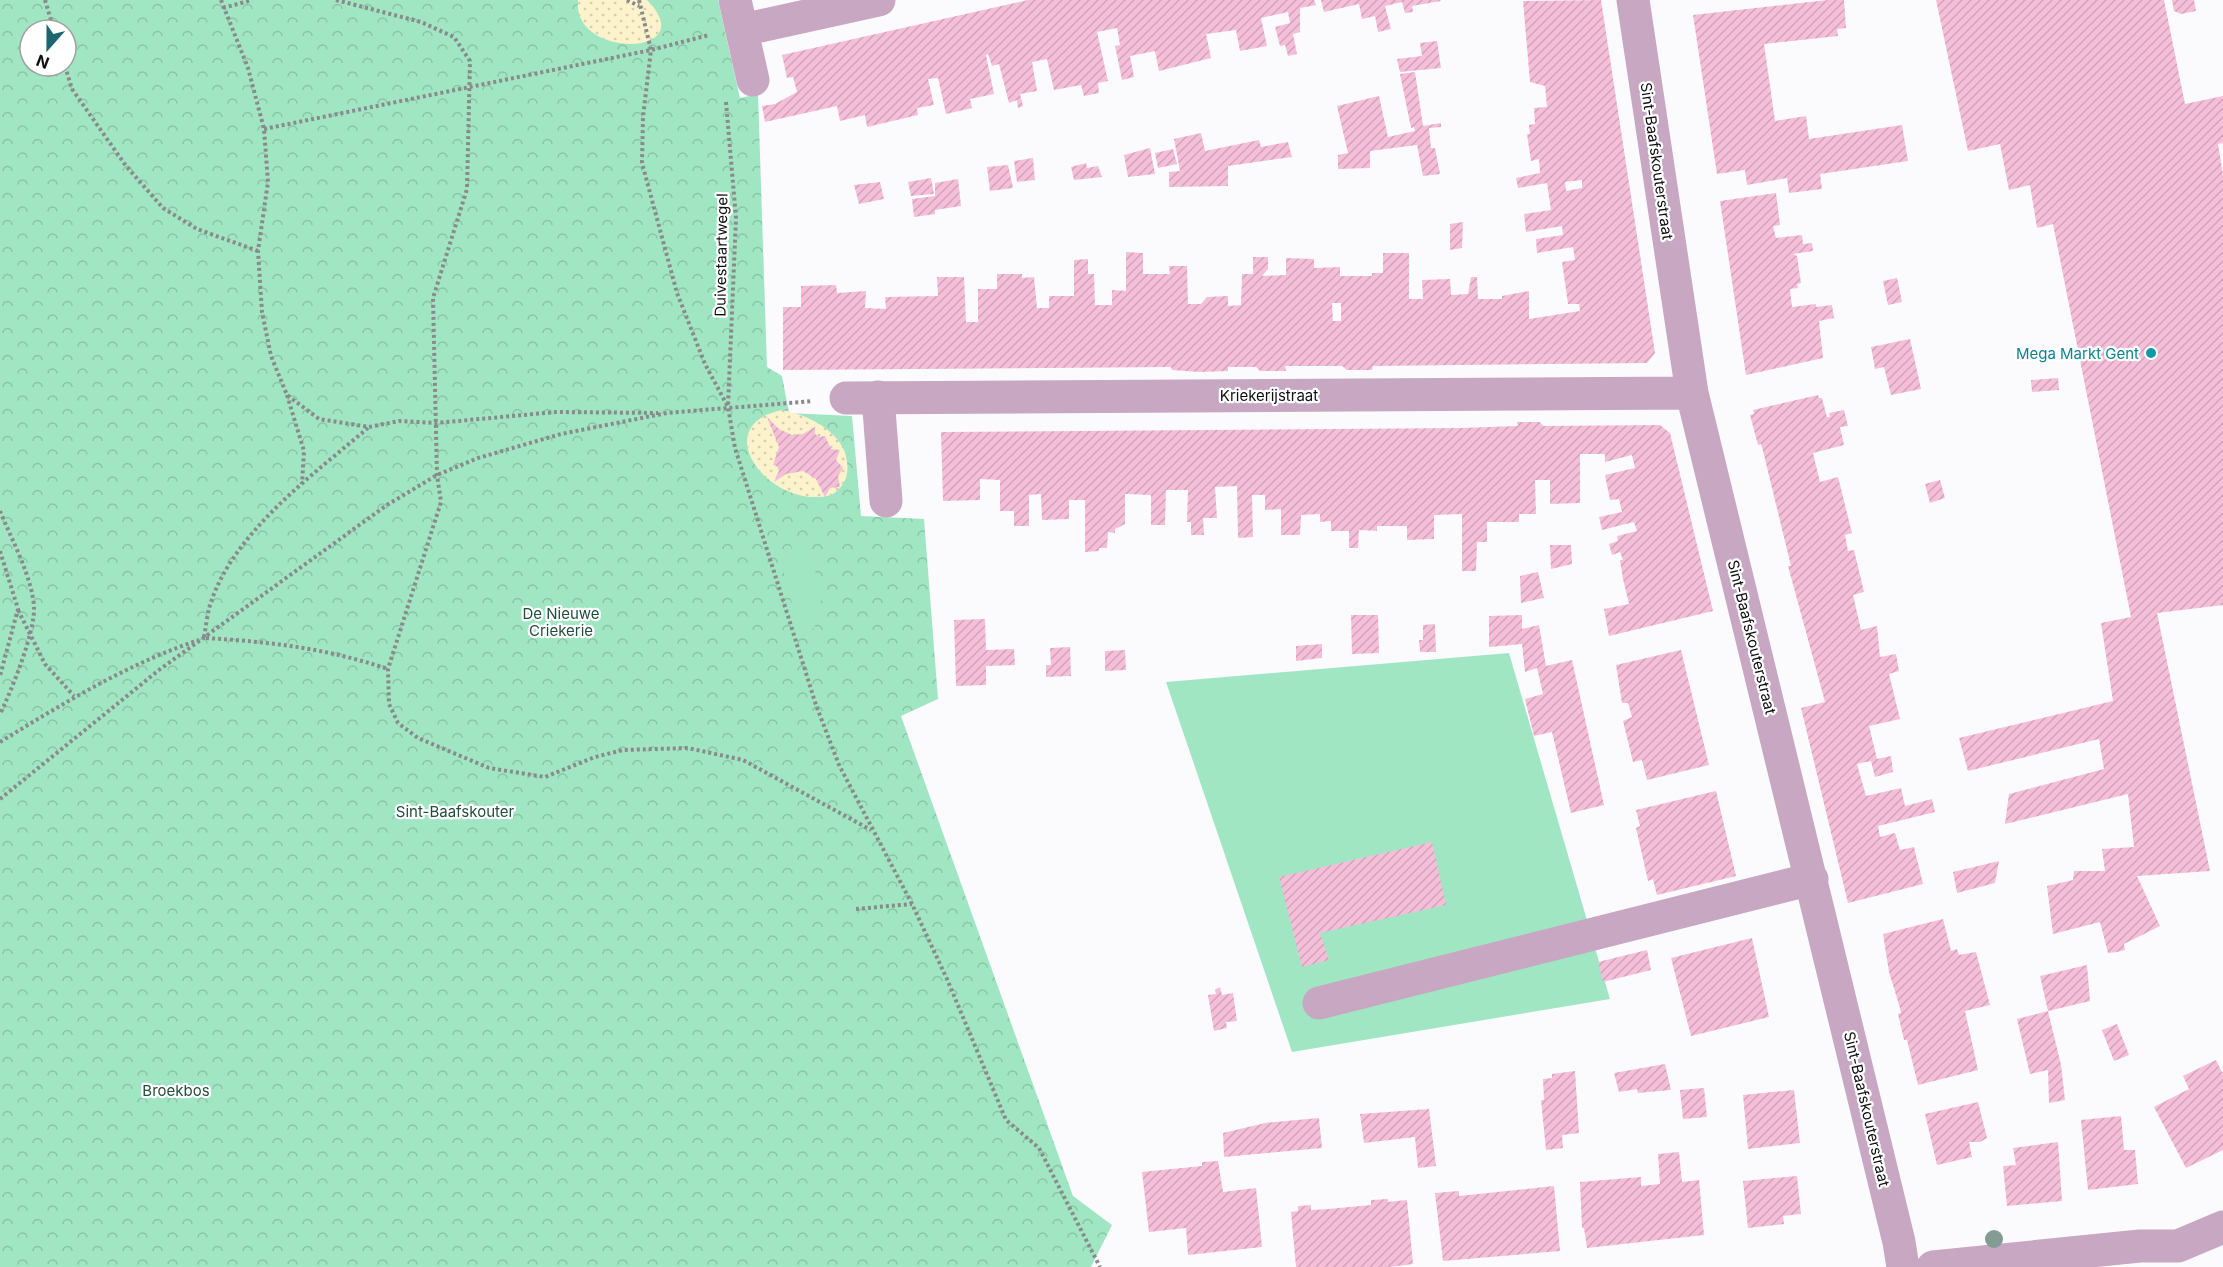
<svg xmlns="http://www.w3.org/2000/svg" width="2223" height="1267" font-family="Inter,sans-serif">
<style>
.forest{fill:url(#forest-crowns);fill-rule:evenodd}
.sand{fill:url(#sand-dots)}
.pitch{fill:#a1e6c3}
.building{fill:url(#building-hatch);fill-rule:evenodd}
.lines{fill:none;stroke-linecap:round;stroke-linejoin:round}
.path{stroke:#8a8a8c;stroke-width:4;stroke-dasharray:3 3;stroke-linecap:butt}
.minor{stroke:#c7a7c1;stroke-width:33}
.tree{fill:#849c93}
.culture-dot{fill:#0f9aa8;stroke:#fff;stroke-width:2}
.labels{text-anchor:middle;dominant-baseline:central;stroke-width:4.5;stroke-linejoin:round;paint-order:stroke}
.street-label{font-size:15px;fill:#101011;stroke:#fff}
.culture-label{font-size:15px;fill:#0d838f;stroke:#fff;text-anchor:end}
.park-label{font-size:15px;fill:#234e3b;stroke:#fff}
</style>
<defs>
<pattern id="forest-crowns" width="20" height="18" patternUnits="userSpaceOnUse" patternTransform="scale(1.5)"><rect width="20" height="18" fill="#a1e6c3"/><path d="M2 6a3 3 0 1 1 6 0M12 15a3 3 0 1 1 6 0" fill="none" stroke="#8ac4a6"/></pattern>
<pattern id="sand-dots" width="8" height="8" patternUnits="userSpaceOnUse" patternTransform="scale(1.5)"><rect width="8" height="8" fill="#fcf2cc"/><path d="M2 2h.1M6 6h.1" fill="none" stroke="#d7ceae" stroke-width="1.8" stroke-linecap="round"/></pattern>
<pattern id="building-hatch" width="6" height="6" patternUnits="userSpaceOnUse" patternTransform="scale(1.5)"><rect width="6" height="6" fill="#f5bfda"/><path d="M-1 1l2-2M0 6l6-6M5 7l2-2" fill="none" stroke="#d1a3ba"/></pattern>
</defs>
<rect width="100%" height="100%" fill="#fbfbfe"/>
<path class="forest" d="M0 0H718L740 98 758 94 767 367 782 376 789 413 852 416 861 516 924 519 938 699 901 716 1073 1196 1112 1225 1091 1267H0ZM30 30H66V66H30Z"/>
<path class="sand" d="M578 0H647C704 57 571 60 578 0Z
M782 410C814 416 856 439 846 478 843 486 835 495 827 496 769 508 706 426 782 410Z"/>
<path class="pitch" d="M806 538 823 600 809 605 815 628 800 633 783 570 797 566 790 542Z
M1509 653 1610 999 1292 1052 1166 682Z"/>
<path class="building" d="M1028 0H1314L1316 5 1300 8V32L1293 34 1297 54 1288 56 1285 45 1280 46 1275 27 1290 23 1288 12 1261 18 1267 46 1240 51 1236 30 1206 34 1211 58 1159 71 1155 51 1130 56 1134 77 1122 80 1115 46 1120 45 1117 28 1097 32 1108 81 1098 83 1099 93 1084 96 1081 85 1054 90 1047 59 1032 62 1037 91 1020 94 1023 106 1018 108 1017 100 1009 103 999 64 992 66 988 54 986 55 994 94 970 99 972 108 946 114 938 78 928 79 934 105 917 108 918 115 867 127 865 115 840 121 837 106 765 122 762 106 775 104 797 92 793 77 787 78 782 55Z
M1321 0H1440L1441 1 1412 6 1413 12 1405 13 1402 2 1385 6 1391 29 1378 32 1375 16 1362 19 1359 4 1324 12Z
M1601 0 1655 353 1647 363 1373 366 1372 370H1347L1342 366H1285L1286 371H1260L1256 367H1228V371L1199 372 1172 370 1171 367 783 370V307H801V286L836 285 837 293 866 291 865 308 886 309 885 297 938 296 937 277H964L966 322H978V289H997V274H1022V278L1034 277 1037 308H1049V296H1074V260L1088 259V274H1094L1095 305H1112V290L1126 291V252L1143 253V274H1170L1169 266H1187L1188 304H1201L1207 297 1228 296V306L1241 305 1242 274H1253V257H1268V269L1262 276 1286 275V258L1314 259V268L1340 267V276H1372V273H1383V253H1409V299H1423L1422 280 1450 279 1451 295 1468 294 1471 277H1477L1478 299H1502V296L1529 291V319L1580 311 1579 304H1568L1562 262 1575 260 1573 247 1537 253 1536 239 1563 235 1562 226 1526 232 1524 214 1551 210 1547 183 1518 188 1516 178 1540 173 1539 159 1531 161 1527 134H1530L1529 125 1535 124 1534 108 1547 107 1545 86 1530 82 1523 1ZM1582 180V188L1566 191 1565 182ZM1332 303H1341V321H1333Z
M1828 0H1844L1846 28 1837 29 1838 36 1764 44 1775 121 1806 116 1809 139 1902 125 1908 161 1820 174 1822 189 1789 193 1787 178 1747 185 1745 170 1717 174 1693 15Z
M1936 0H2164L2185 104 2223 96V143L2218 144 2223 175V605L2157 613 2210 871 2137 876 2160 926 2124 944 2125 950 2117 952 2108 953 2100 922 2053 934 2047 886 2073 880 2074 871H2105L2102 849 2134 847 2128 794 2005 824 2009 794 2104 769 2099 739 1968 771 1959 738 2113 701 2101 623 2131 617 2053 224 2037 228 2030 185 2009 190 2000 144 1968 151Z
M2172 0H2194L2196 11 2181 14 2174 11Z
M1437 41 1441 68 1400 72 1397 59 1422 56 1420 43Z
M1415 72 1423 126 1441 123V127L1429 128 1431 148H1435L1440 174 1423 176 1417 145 1370 151V168L1338 169V155L1348 153 1337 106 1379 96 1388 137 1415 131 1414 127 1411 128 1400 74Z
M1201 133 1205 151 1259 140 1261 147 1288 142 1292 157 1228 166V186L1169 187V172L1180 171 1174 139Z
M1150 148 1155 174 1128 177 1124 155Z
M1173 149 1177 164 1158 168 1155 153Z
M1033 158 1035 180 1017 182 1014 161Z
M1086 163 1087 168 1098 166 1102 177 1074 180 1071 167Z
M1008 165 1013 188 990 191 987 167Z
M931 178 934 194 911 196 908 182Z
M958 179 961 206 935 210V214L914 217 912 199 935 196V183Z
M880 182 884 199 859 204 854 185Z
M1776 193 1780 225 1773 226 1776 238 1802 235 1803 244 1812 243 1813 251 1793 254 1797 256 1801 283 1797 284 1798 288 1790 289 1792 307 1816 304V307L1832 305 1834 318 1819 321 1823 358 1746 375 1720 201Z
M1463 222 1462 248 1450 250V224Z
M1897 278 1902 302 1888 305 1883 281Z
M1910 339 1921 389 1891 395 1884 367 1875 369 1871 347Z
M2058 378 2059 390 2032 392 2031 380Z
M1818 395 1819 398H1822L1827 417H1830L1829 413 1844 410 1848 426 1840 427 1844 445 1813 453 1820 482 1838 477 1852 533 1845 535 1848 551 1854 550 1864 592 1853 595 1861 630 1877 626 1880 657 1896 654 1899 671 1889 674 1900 719 1869 726 1877 759 1891 756 1893 772 1875 777 1871 761 1857 764 1866 796 1901 788 1905 806 1932 799 1935 812 1878 826 1880 837 1895 833 1900 850 1914 847 1923 884 1848 903 1801 708 1825 702 1788 566H1791L1762 447 1761 444 1758 445 1750 415 1754 414 1753 410Z
M767 417 779 429 792 435 803 434 815 427V434L820 437 825 436 831 449 840 450 836 460 843 468 838 476 840 487 830 488 825 497 816 479 803 471 786 474 774 482 779 471 777 466 773 465 779 447Z
M1517 422H1540L1543 426 1660 425 1670 433 1713 611 1609 636 1604 609 1629 604 1623 579 1620 560H1623L1620 552 1612 555 1609 544 1618 541 1617 536 1637 531 1634 522 1602 530 1599 517 1622 512 1619 499 1610 500 1605 475 1635 468 1632 455 1605 462V454H1580V503L1550 504V480H1535L1536 514H1519V522H1487V542H1477L1476 571H1462V514L1434 515V539L1407 540V526H1377V531L1359 530 1358 548H1349V531H1331V521L1320 522V514L1301 515 1300 535H1281V509L1265 510V495H1252L1253 537 1238 538 1237 486 1215 487 1217 518H1203L1204 535H1191V522H1187L1188 490H1166L1165 525H1151V495L1125 494V524L1115 529V533L1108 532 1107 548H1099V551L1085 552V500H1069V519L1042 520 1041 494 1029 495V526H1014V511H1000V480L980 479V500L943 501 941 432 1460 428 1518 426Z
M1940 480 1945 498 1930 503 1925 484Z
M1550 545H1571L1572 564 1551 569Z
M1538 572 1544 598 1521 603 1520 576Z
M1351 615H1378L1379 653 1352 654Z
M1522 615V629L1539 625 1546 666 1572 660 1604 805 1571 813 1552 732 1534 736 1525 699 1543 694 1537 668 1525 672 1522 644 1489 647V616Z
M985 619 986 650 1014 649 1015 665 986 666V685L956 686 954 620Z
M1435 624 1436 652H1420L1419 640H1423V625Z
M1322 644V658L1296 661V646Z
M1070 647 1071 676 1046 677V665H1051L1050 648Z
M1125 650 1126 670 1105 671V651Z
M1681 650 1709 765 1647 780 1642 760 1633 762 1623 721 1632 717 1628 703H1622L1616 665Z
M1716 791 1736 876 1657 895 1653 879 1648 881 1636 828 1640 826 1636 810Z
M1432 842 1446 905 1320 933 1329 960 1302 967 1279 877Z
M1999 861 1995 883 1957 893 1953 872Z
M1943 919 1951 951 1957 949 1959 955 1976 952 1990 1005 1965 1011 1978 1070 1918 1085 1907 1040H1904L1898 1014 1901 1013 1900 1008 1889 972 1883 934Z
M1752 938 1769 1017 1691 1036 1671 958Z
M1647 950 1651 970 1603 982 1598 962Z
M2087 965 2090 1001 2048 1011 2040 976Z
M1220 987 1222 995 1233 993 1237 1021 1226 1022 1227 1028 1214 1031 1208 995 1216 994 1215 990Z
M2048 1011 2061 1065 2065 1100 2049 1103 2048 1070 2030 1074 2017 1019Z
M2117 1024 2129 1055 2114 1061 2102 1030Z
M2216 1060 2223 1074V1150L2186 1168 2154 1107 2189 1089 2183 1076Z
M1665 1064 1671 1090 1638 1093 1637 1089 1619 1092 1614 1073Z
M1575 1071 1579 1133 1562 1135 1563 1148 1546 1150 1541 1100H1544L1543 1079 1552 1078V1074Z
M1704 1088 1707 1117 1683 1119 1680 1090Z
M1794 1090 1800 1143 1748 1149 1743 1095Z
M1978 1102 1987 1138 1980 1142H1969L1972 1157 1937 1165 1925 1114Z
M1429 1109 1436 1166 1418 1168 1415 1137 1364 1143 1360 1114Z
M2121 1116 2124 1150H2135L2138 1184 2088 1190 2081 1120Z
M1319 1118 1322 1148 1224 1157 1223 1133 1265 1123Z
M2058 1142 2062 1201 2007 1206 2003 1166 2016 1165 2013 1148Z
M1679 1152 1682 1182 1699 1180 1704 1235 1587 1248 1584 1228H1582L1580 1182 1641 1177V1186L1660 1184 1658 1154Z
M1218 1161 1223 1192 1256 1188 1262 1247 1188 1255 1186 1228 1149 1232 1142 1172 1202 1166V1162Z
M1797 1176 1801 1214 1783 1216 1784 1224 1748 1228 1743 1181Z
M1554 1186 1560 1251 1443 1261 1435 1193 1459 1191V1196Z
M1388 1199V1202L1407 1200 1413 1264 1390 1267H1296L1291 1212 1298 1211V1206L1311 1205V1210L1328 1209 1371 1205V1200Z"/>
<g class="lines">
<path class="path" d="M45 0 54 30
M221 0 248 68 264 129 268 182 258 251 262 312 271 356 287 395 319 419 369 427 399 421 436 423 556 412 658 413
M336 0 421 22 454 37 470 61 467 189 433 298 437 475 441 502 388 669 389 704 398 723 418 738 489 768 545 777 595 757 623 750 688 748 743 760 871 830
M627 0 639 6
M639 0 651 50 643 117 642 163 677 293 705 364 728 407 735 448 816 705 839 765 912 904 947 979 1006 1120 1039 1148 1100 1267
M223 8 252 0
M65 66 72 89 126 166 163 208 197 229 258 251
M726 102 736 218 728 406
M264 129 651 50 709 35
M287 395 304 451 302 484
M0 511C11 538 33 579 34 608 35 632 11 692 0 714
M0 551 18 609 0 676
M18 610 45 664 74 696
M204 637C206 627 207 615 210 605 233 532 313 475 369 427
M206 638C271 642 325 648 388 669
M0 742C64 703 127 664 199 640
M0 799 159 670 387 505 437 475 478 458 561 434 667 413 813 401
M856 909 912 904"/>
<path class="minor" d="M735 0 753 80
M1633 0 1692 393 1899 1242 1903 1267
M742 30 879 0
M878 397 886 501
M846 398 1692 393
M1319 1003 1812 879
M1933 1267 2140 1246H2178L2223 1227"/>
</g>
<circle class="tree" cx="1994" cy="1239" r="9"/>
<circle class="culture-dot" cx="2151" cy="353" r="6"/>
<g class="labels">
<g class="street-label">
<text transform="translate(1657 161) rotate(82)">Sint-Baafskouterstraat</text>
<text transform="translate(721 255) rotate(-89)">Duivestaartwegel</text>
<text x="1269" y="395">Kriekerijstraat</text>
<text transform="translate(1752 637) rotate(76)">Sint-Baafskouterstraat</text>
<text transform="translate(1867 1109) rotate(77)">Sint-Baafskouterstraat</text>
</g>
<g class="culture-label">
<text x="2139" y="353">Mega Markt Gent</text>
</g>
<g class="park-label">
<text x="561" y="613">De Nieuwe<tspan x="561" dy="17">Criekerie</tspan></text>
<text x="455" y="811">Sint-Baafskouter</text>
<text x="176" y="1090">Broekbos</text>
</g>
</g>
<g transform="translate(48 48) rotate(201)"><circle r="28" fill="#ffffff" stroke="#9f9fa0" stroke-width="1.5"/>
<path d="M0-4.5L10 22L0 15L-10 22Z" fill="#1b6671"/>
<text y="-9" font-size="16" font-weight="bold" text-anchor="middle" fill="#101011">N</text>
</g>
</svg>
